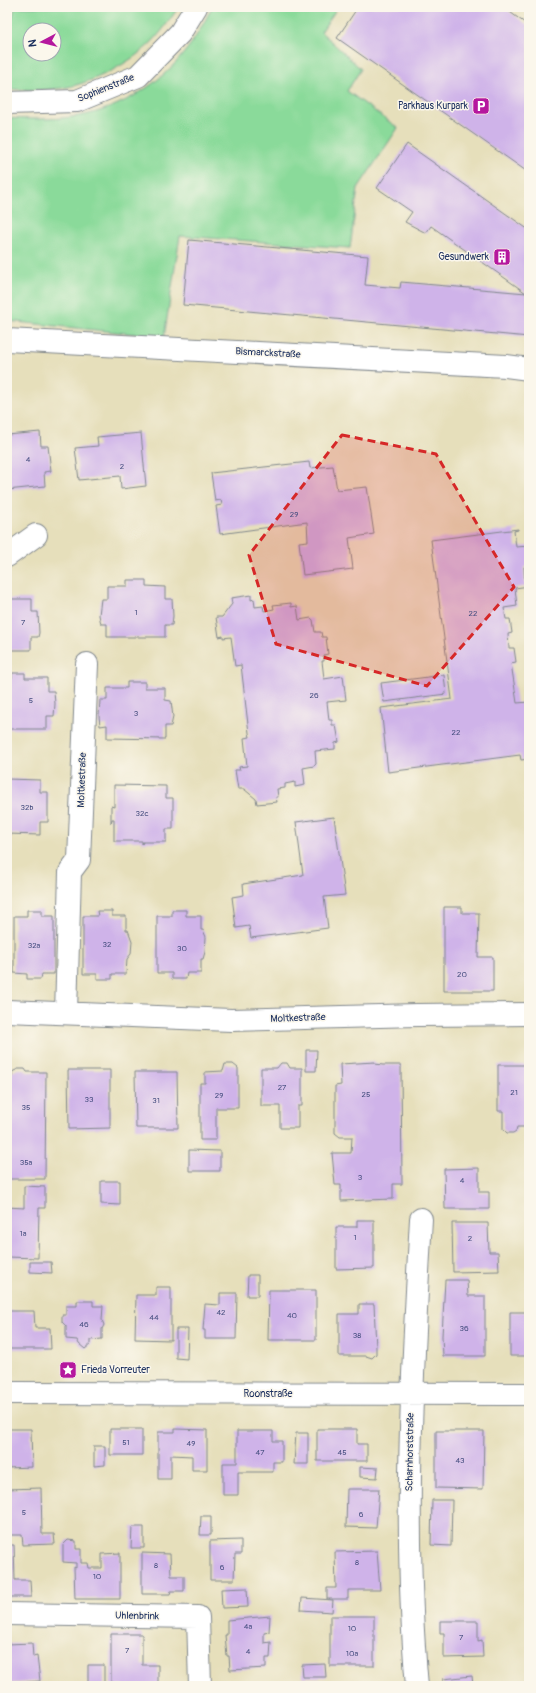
<svg xmlns="http://www.w3.org/2000/svg" width="536" height="1693" font-family="Pangolin,sans-serif">
<style>
.green{fill:#8ada9a;stroke:#52847c;fill-rule:evenodd}
.building{fill:#cfb3e9}
.lines{fill:none;stroke-linecap:round;stroke-linejoin:round}
.street-casing{stroke:#80878c;stroke-width:24}
.secondary-casing{stroke:#80878c;stroke-width:24}
.street{stroke:#fff;stroke-width:22}
.secondary{stroke:#fff;stroke-width:22}
.marked{fill:#d62828;fill-opacity:0.2;stroke:#d62828;stroke-width:3;stroke-dasharray:8 5;stroke-linejoin:round}
.labels{text-anchor:middle;dominant-baseline:central;stroke-width:3;stroke-linejoin:round;paint-order:stroke}
.number-label{font-size:8px;fill:#485081}
.street-label{font-size:10px;fill:#1b2f5e;stroke:#fbf7ec}
.poi-label{font-size:10px;fill:#1b2f5e;stroke:#fbf7ec;text-anchor:end}
</style>
<rect width="100%" height="100%" fill="#fbf7ec"/>
<filter id="ink" filterUnits="userSpaceOnUse"><feTurbulence type="fractalNoise" baseFrequency=".025" numOctaves="2"/><feDisplacementMap in="SourceGraphic" scale="8" xChannelSelector="R" yChannelSelector="G"/><feConvolveMatrix kernelMatrix="1 2 1 2 8 2 1 2 1" color-interpolation-filters="sRGB"/></filter>
<filter id="wash" filterUnits="userSpaceOnUse"><feTurbulence type="fractalNoise" baseFrequency=".012" numOctaves="4" result="noise"/><feDisplacementMap in="SourceGraphic" scale="16" xChannelSelector="R" yChannelSelector="G"/><feGaussianBlur stdDeviation="0.9" result="paint"/><feColorMatrix in="noise" values="0 0 0 0 0 0 0 0 0 0 0 0 0 0 0 0 0 1.4 0 .05"/><feComposite in="paint" operator="in"/></filter>
<g filter="url(#wash)">
<rect width="100%" height="100%" fill="#e6dfbb"/>
<path class="green" d="M15 7H179C172 16 166 26 159 34 140 58 98 81 68 87 48 91 27 90 7 89V32H9ZM30 30H54V54H30Z
M212 7H329L335 11 321 32 361 69 347 91 398 128 358 188 350 248 180 236 164 337 7 321V118C28 119 50 120 71 117 113 113 157 87 183 54 195 40 204 23 212 7Z"/>
<g id="blocks">
<path class="building" d="M358 7H503L529 26V173L337 38Z
M407 144 529 230V337L183 305 189 240 368 256 365 285 400 288 401 282 526 293 431 226 426 233 405 222 412 212 377 188Z
M40 432 41 446H48L51 471 44 472 45 486 7 490V435Z
M141 433 146 486 121 489 120 476 79 480 75 448 98 446 97 437Z
M309 462 310 468 333 466 337 490 367 487 374 534 349 538 353 569 303 575 299 542 308 541 307 522 220 534 216 506 222 505 221 500 215 501 211 473Z
M518 529V530L514 531 516 547 529 546V566L524 567 525 584H529V586L515 588 517 606 504 608 506 619H510L512 633 508 634 509 648H514L516 662 511 663 517 703 529 702V759L521 760 520 755 388 772 381 708 452 699 431 540Z
M127 580H146V586L165 587V599H172L173 616 172 625H165V637H107V624H101L99 615 101 599H107V586H127Z
M7 595H9V599H32V612H38L39 633 38 637H31V650H7Z
M251 595V600L254 599 255 607 263 606 264 611 274 609 273 605 291 603V607L297 606 299 620 311 618 313 620 315 632H321L322 637H326L328 654 324 655V661H322L324 679 343 676 346 700 327 702 329 720H332V725H336L339 742 335 743V749L315 751 316 764 314 766 303 768 305 785 295 787V782L285 784V788L277 789 278 797H276L277 802 257 804 256 799 244 789H238L235 770H240L239 767 247 766 244 738 250 737 249 733 241 665 235 666 231 637 223 638V636L219 637 216 617H222L232 604 231 598Z
M12 673H25V678H47V691H54L55 704 54 716H47V729H7V678H12Z
M444 675 446 694 384 702 381 683Z
M127 682H145V688H165V700L171 701 173 717 171 726H165V739L107 738V725L100 726 99 716 100 700H107V688H127Z
M7 779 40 780V792H48V822H40V835L7 834Z
M114 785 166 786V798H173V829H166V842H143L142 844V841H114V819H112L111 823V806L114 807Z
M334 817 345 895 324 897 328 928 251 938 249 926 236 928 232 897 244 895 243 884 303 875 296 822Z
M444 907H462V913H479L478 957H493V991H444Z
M27 910H42V916H54V974H42L41 979H27V974L14 973V916H27Z
M172 910H186V916H201V930H203L206 937 205 952 203 959H201V973H187L186 979H172V973H157V916H172Z
M97 911H112V916H126V930H128L132 941 131 954 127 959 126 974H112V979H97V974H83V916H98Z
M306 1050H317L316 1071H306Z
M375 1062V1064L383 1065H401L402 1184H393V1199L341 1201V1185H335L332 1153H351L352 1137H340L335 1133V1086L341 1085 340 1064Z
M281 1063H287L290 1068H302V1106H298V1128H280V1106H261V1068H277Z
M225 1064H233L238 1068V1108H216V1140H200V1083H205V1072L223 1071Z
M498 1065H529V1111H526L525 1127H517L516 1131 513 1133H507L503 1129V1111H498Z
M18 1069H25L27 1072H46L45 1179H7V1077H12V1072Z
M68 1070H110V1128L69 1129Z
M135 1072H177L178 1128H136Z
M189 1150 220 1151V1171H189Z
M479 1168V1192H489V1209H445L444 1169Z
M101 1181H120V1205L101 1204Z
M24 1186 45 1187V1208H39L38 1258 7 1257V1207L24 1208Z
M357 1220H374V1268L336 1269V1227H357Z
M452 1223H488L489 1252H498L499 1271 453 1272Z
M30 1262H51L52 1273 30 1272Z
M248 1275H258V1296H247Z
M445 1280H467L468 1296H485V1356H443L442 1336Z
M156 1287H171V1340L135 1339 136 1295H156Z
M269 1290H316V1340H268Z
M220 1293H237L236 1339H205V1330H203L205 1304 220 1305Z
M77 1301H93V1306H103L102 1320 104 1325 102 1329V1339L91 1340V1344L85 1349 79 1344 77 1340 66 1339V1326L62 1322V1315H66V1306H77Z
M359 1304H374L376 1348V1354L372 1358 366 1356H339V1314H359Z
M7 1311H34L35 1328H50L51 1349H7Z
M510 1312H529V1356H510Z
M176 1329H188L187 1359 176 1358Z
M7 1429H31L32 1467 7 1468Z
M110 1429H142V1455H110Z
M175 1429 207 1430V1470H192V1456L171 1455V1479H158V1432H175Z
M317 1429H357V1444H367V1461H317Z
M237 1431H273V1441H282V1462H273V1472H238V1495H223V1463H237Z
M436 1431H484L483 1489 436 1488Z
M296 1433H308V1464H294Z
M94 1446H105V1465L94 1466Z
M360 1467 378 1468 377 1478 360 1477Z
M41 1488 42 1534H54L55 1544 23 1545 22 1535H7V1489Z
M347 1489H379L376 1528 346 1527Z
M432 1500H452L451 1546 431 1545Z
M201 1516H211V1535H200Z
M132 1527H144V1548H131Z
M68 1540 76 1541V1549H81V1563H88L89 1568H102V1554L120 1553V1599H75L74 1567 76 1568V1563L63 1562V1545Z
M241 1540V1554H235L234 1580H210V1541Z
M7 1545H14L15 1580H30L31 1597H7Z
M377 1551 380 1590H348V1599H327V1588H336L335 1552Z
M142 1553 170 1554 171 1576H184V1591H171L170 1594H142Z
M247 1588 248 1607 222 1608 221 1589Z
M302 1598 333 1600 332 1612 301 1610Z
M270 1616 269 1632 264 1633V1643L271 1642 270 1658H266V1668L230 1670 229 1656H227L225 1635H227V1620Z
M330 1616H374V1666H330Z
M440 1621H478V1641L482 1640 483 1657 444 1658V1633H440Z
M111 1634H142V1665H158V1686H111Z
M32 1643 33 1657 37 1656 40 1681 7 1684V1644Z
M325 1664 326 1677H303L302 1665Z
M88 1665H104V1686H88Z
M472 1676 473 1686H444L443 1679Z"/>
</g>
</g>
<g filter="url(#ink)">
<use href="#blocks" fill-opacity="0" stroke="#80878c" stroke-width="1"/>
<g class="lines">
<defs>
<path id="street" d="M7 103 77 101 138 76 180 33 196 7
M7 556 36 535
M7 1011 231 1020 417 1015 529 1014
M66 1013 70 872 79 860 87 664
M7 1393 529 1394
M7 1614 198 1617 200 1686
M417 1686C403 1530 412 1375 421 1219"/>
<path id="secondary" d="M7 340 506 366 529 369"/>
</defs>
<use href="#street" class="street-casing"/>
<use href="#secondary" class="secondary-casing"/>
<use href="#street" class="street"/>
<use href="#secondary" class="secondary"/>
</g>
</g>
<path class="marked" d="M342 435 436 454 514 587 427 686 276 644 249 555Z"/>
<defs>
<symbol id="parking-square" viewBox="-11 -11 22 22"><rect x="-9" y="-9" width="18" height="18" rx="4" fill="#b5179e" stroke="#fbf7ec"/><path d="M-3.5-5.5H1a3.5 3.5 0 0 1 0 7H-1V5.5H-3.5ZM-1-3.4V-.6H.8a1.4 1.4 0 0 0 0-2.8Z" fill="#fff"/></symbol>
<symbol id="building-square" viewBox="-11 -11 22 22"><rect x="-9" y="-9" width="18" height="18" rx="4" fill="#b5179e" stroke="#fbf7ec"/><path d="M-4-6H4V6H1V3H-1V6H-4ZM-2.5-4.3h1.7v1.8h-1.7ZM.8-4.3h1.7v1.8H.8ZM-2.5-1h1.7V.8h-1.7ZM.8-1h1.7V.8H.8Z" fill="#fff"/></symbol>
<symbol id="sight-square" viewBox="-11 -11 22 22"><rect x="-9" y="-9" width="18" height="18" rx="4" fill="#b5179e" stroke="#fbf7ec"/><path d="M0-6L1.8-2.2L6-1.7L2.9 1.2L3.7 5.4L0 3.3L-3.7 5.4L-2.9 1.2L-6-1.7L-1.8-2.2Z" fill="#fff"/></symbol>
</defs>
<g fill-rule="evenodd">
<use href="#parking-square" x="471" y="96" width="20" height="20"/>
<use href="#building-square" x="492" y="247" width="20" height="20"/>
<use href="#sight-square" x="58" y="1360" width="20" height="20"/>
</g>
<g class="labels">
<g class="number-label">
<text x="28" y="459">4</text>
<text x="122" y="466">2</text>
<text x="294" y="514">29</text>
<text x="136" y="612">1</text>
<text x="473" y="613">22</text>
<text x="23" y="622">7</text>
<text x="314" y="695">26</text>
<text x="31" y="700">5</text>
<text x="136" y="713">3</text>
<text x="456" y="732">22</text>
<text x="27" y="807">32b</text>
<text x="142" y="813">32c</text>
<text x="107" y="944">32</text>
<text x="34" y="945">32a</text>
<text x="182" y="948">30</text>
<text x="462" y="974">20</text>
<text x="282" y="1087">27</text>
<text x="514" y="1092">21</text>
<text x="366" y="1094">25</text>
<text x="219" y="1095">29</text>
<text x="89" y="1099">33</text>
<text x="156" y="1100">31</text>
<text x="26" y="1107">35</text>
<text x="26" y="1162">35a</text>
<text x="360" y="1177">3</text>
<text x="462" y="1180">4</text>
<text x="23" y="1233">1a</text>
<text x="355" y="1237">1</text>
<text x="470" y="1238">2</text>
<text x="221" y="1312">42</text>
<text x="292" y="1315">40</text>
<text x="154" y="1317">44</text>
<text x="84" y="1324">46</text>
<text x="464" y="1328">36</text>
<text x="357" y="1335">38</text>
<text x="126" y="1442">51</text>
<text x="191" y="1443">49</text>
<text x="260" y="1452">47</text>
<text x="342" y="1452">45</text>
<text x="460" y="1460">43</text>
<text x="24" y="1512">5</text>
<text x="361" y="1514">6</text>
<text x="357" y="1562">8</text>
<text x="156" y="1565">8</text>
<text x="222" y="1567">6</text>
<text x="97" y="1576">10</text>
<text x="248" y="1626">4a</text>
<text x="352" y="1628">10</text>
<text x="461" y="1637">7</text>
<text x="127" y="1650">7</text>
<text x="248" y="1651">4</text>
<text x="352" y="1653">10a</text>
</g>
<g class="street-label">
<text transform="translate(106 88) rotate(-22)">Sophienstraße</text>
<text transform="translate(268 353) rotate(3)">Bismarckstraße</text>
<text transform="translate(82 780) rotate(-88)">Moltkestraße</text>
<text transform="translate(298 1018) rotate(-2)">Moltkestraße</text>
<text x="268" y="1394">Roonstraße</text>
<text transform="translate(410 1452) rotate(-89)">Scharnhorststraße</text>
<text transform="translate(137 1616) rotate(1)">Uhlenbrink</text>
</g>
<g class="poi-label">
<text x="468" y="106">Parkhaus Kurpark</text>
<text x="489" y="257">Gesundwerk</text>
<text x="81" y="1370" text-anchor="start">Frieda Vorreuter</text>
</g>
</g>
<rect width="536" height="1693" fill="none" stroke="#fbf7ec" stroke-width="24"/>
<g transform="translate(42 42) rotate(263)"><circle r="19" fill="#fbf7ec" stroke="#a1a7b3"/>
<path d="M0-3L7 15L0 10L-7 15Z" fill="#b5179e"/>
<text y="-6" font-size="11" font-weight="bold" text-anchor="middle" fill="#1b2f5e">N</text>
</g>
</svg>
